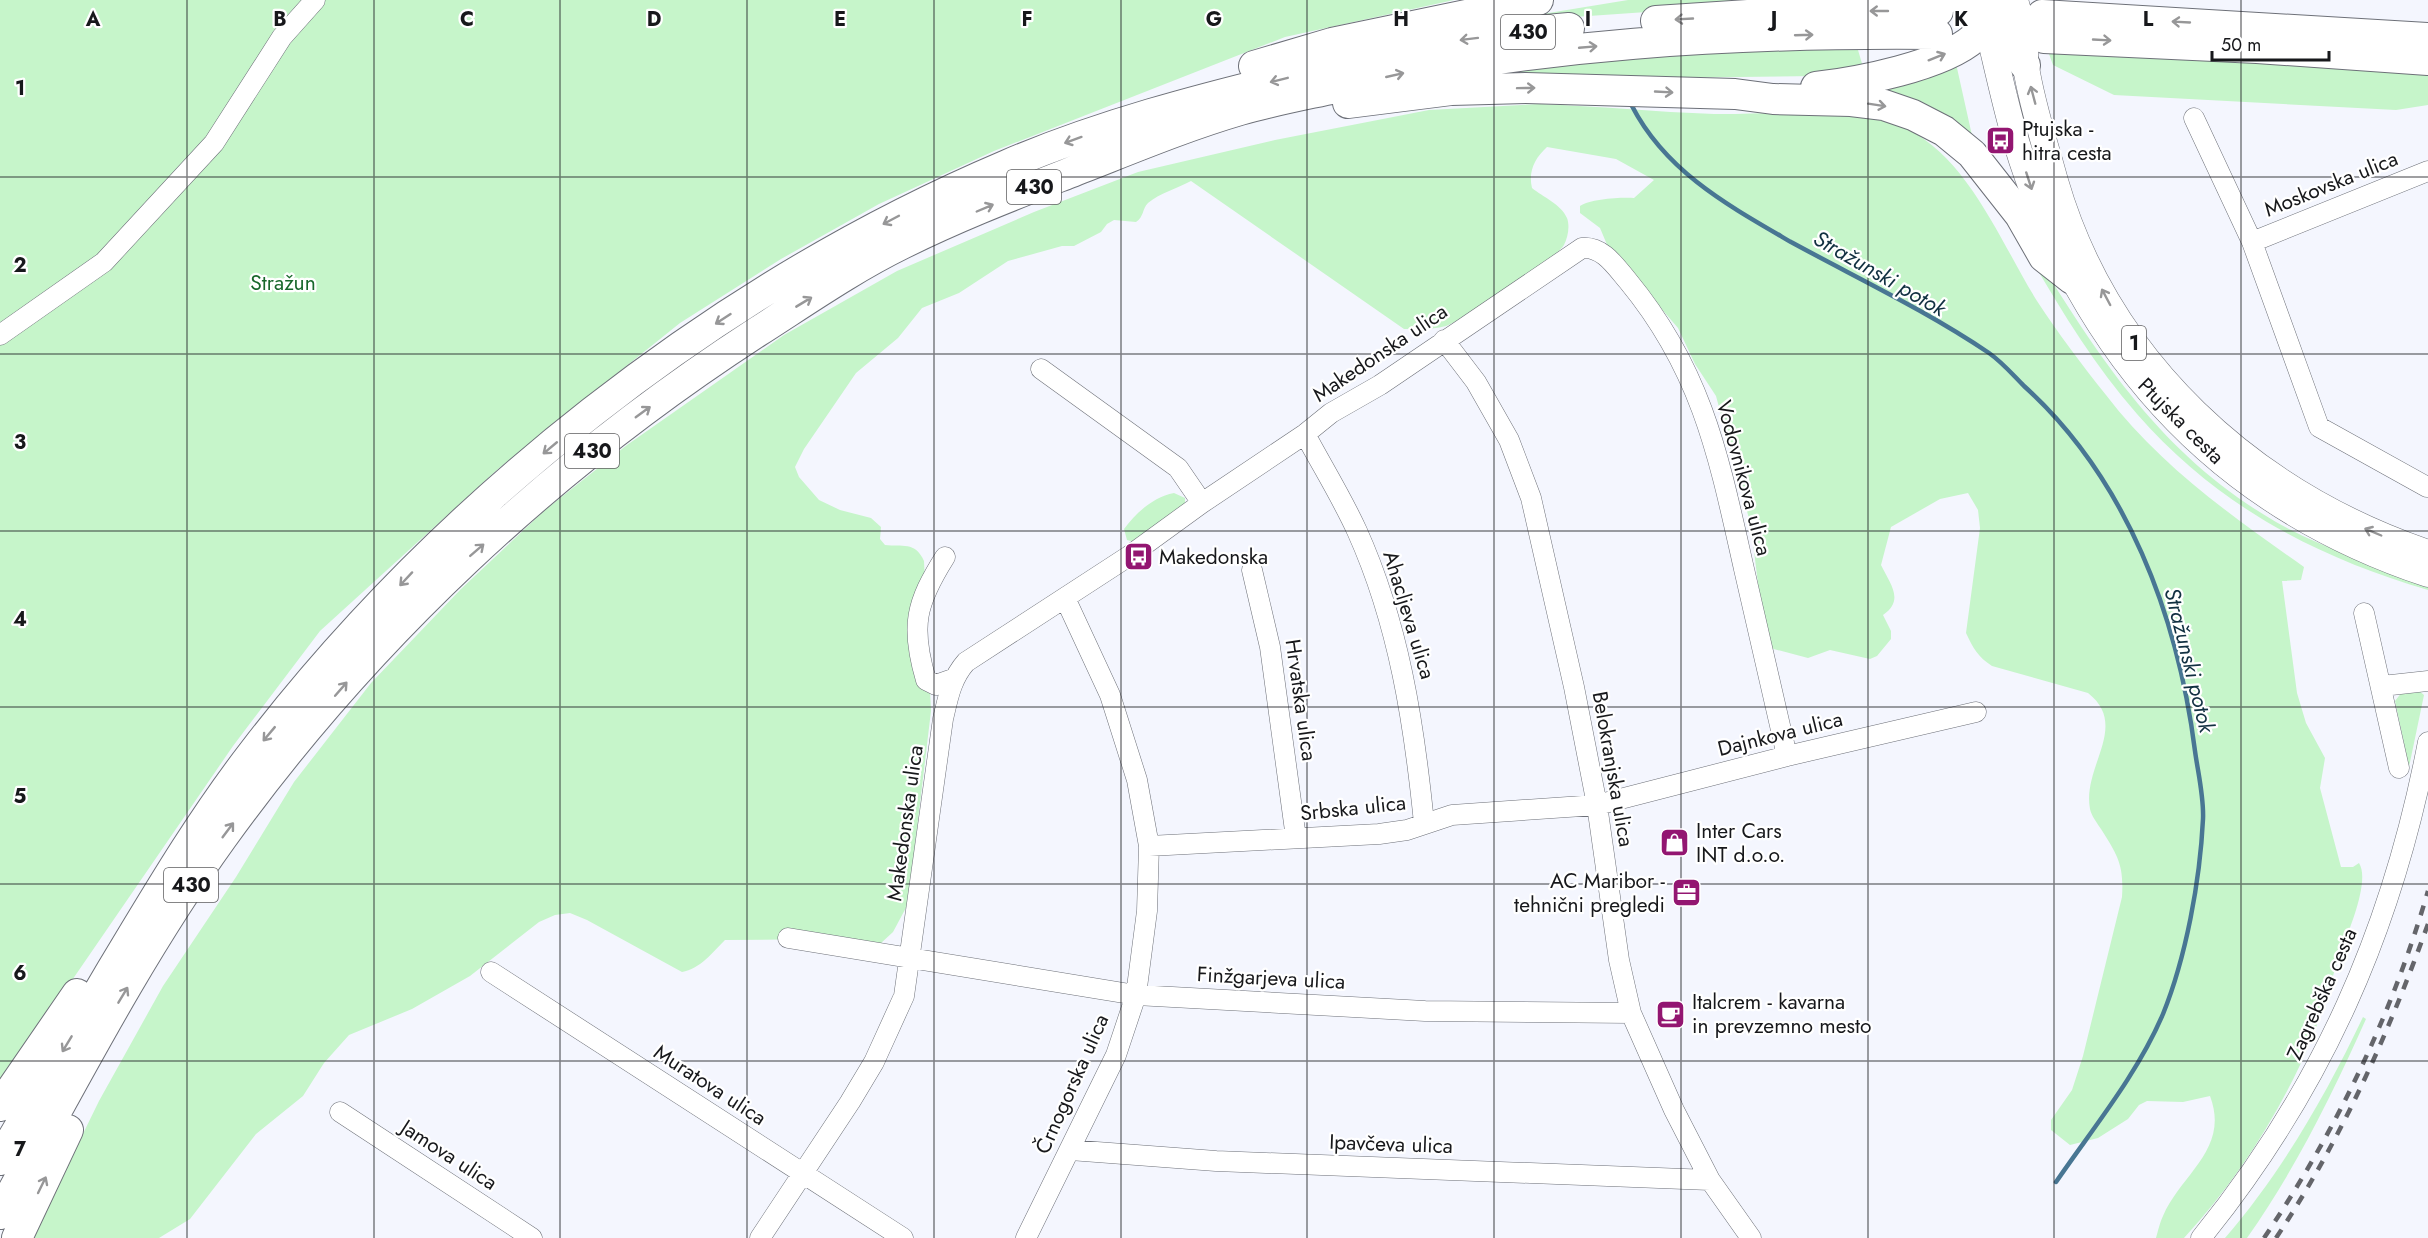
<svg xmlns="http://www.w3.org/2000/svg" width="2428" height="1238" font-family="Jost,sans-serif">
<style>
.green{fill:#c6f5ca}
.lines{fill:none;stroke-linecap:round;stroke-linejoin:round}
.stream{stroke:#487693;stroke-width:4.5}
.minor-casing{stroke:#6d7078;stroke-width:21}
.major-casing{stroke:#6d7078;stroke-width:27}
.highway-casing{stroke:#6d7078;stroke-width:32}
.minor{stroke:#fff;stroke-width:20}
.major{stroke:#fff;stroke-width:26}
.highway{stroke:#fff;stroke-width:30}
.rail{stroke:#64656a;stroke-width:4.5;stroke-dasharray:10 10;stroke-linecap:butt}
.oneway{stroke:#979798}
.grid{fill:none;stroke:#17181b;stroke-width:1.5;stroke-opacity:0.55}
.labels{text-anchor:middle;dominant-baseline:central;stroke-width:4.5;stroke-linejoin:round;paint-order:stroke}
.shield{fill:#fff;stroke:#5d5d5f;stroke-width:1.5}
.shield-label{font-size:20px;font-weight:bold;fill:#17181b}
.poi-label{font-size:21px;fill:#17181b;stroke:#fff;text-anchor:start}
.street-label{font-size:21px;fill:#17181b;stroke:#fff}
.park-label{font-size:21px;fill:#18672b;stroke:#fff}
.water-label{font-size:22px;font-style:italic;fill:#113041;stroke:#fff}
.grid-label{font-size:20px;text-anchor:middle;font-weight:bold;fill:#17181b;stroke:#fff;stroke-width:4.5;stroke-linejoin:round;paint-order:stroke}
</style>
<rect width="100%" height="100%" fill="#f4f6fe"/>
<path class="green" d="M0 0H1454L1285 37 994 151 879 204 781 259 680 323 498 469 320 631 233 746 0 1085Z
M1628 0H1821L1487 23Z
M1870 42 1858 50 1863 67 1816 76 1412 81 1536 62Z
M2045 43 2428 65V105L2396 110 2114 95 2053 65Z
M1955 59 1975 149 1853 93Z
M1540 104C1598 106 1656 112 1714 114 1771 115 1856 104 1907 129 1969 159 2002 245 2037 301 2058 333 2082 365 2106 395 2159 465 2233 517 2304 567L2301 580 2282 581 2297 693 2306 723 2325 758 2320 788 2341 867H2353L2359 863C2370 880 2350 928 2343 946 2332 976 2324 1008 2312 1038 2282 1110 2237 1181 2184 1238H2156C2158 1231 2160 1222 2163 1216 2182 1173 2230 1149 2210 1096L2183 1102 2147 1101 2139 1105 2128 1119 2098 1138 2070 1145 2051 1130V1120L2072 1090 2083 1056 2122 897C2124 865 2118 856 2101 829 2097 823 2091 815 2090 809 2082 766 2130 726 2088 693L1992 666C1978 657 1973 648 1966 633L1980 528 1978 510 1968 493 1940 499 1891 527 1881 565C1890 584 1905 600 1883 615L1891 631V639L1877 656 1870 659 1830 650 1808 658 1770 648 1762 617 1751 526 1716 396 1695 364 1678 328 1608 247 1600 228 1580 213V206C1590 199 1621 197 1634 198L1654 180 1616 159 1547 147C1535 158 1528 171 1532 188 1543 197 1561 204 1567 218 1570 226 1568 237 1564 245 1554 261 1465 319 1446 326 1433 330 1417 329 1404 329L1191 181C1178 188 1160 193 1148 203 1142 209 1144 217 1136 222L1114 220 1107 224 1101 232 1074 246H1062L1008 261 959 293 922 308 898 338 856 373 804 449 795 467 799 477 819 500 840 510 871 518 881 527 880 539 885 545C902 547 915 541 924 561L931 711 908 904 893 932 880 944 829 939 725 940C712 953 700 969 682 972L587 920 570 913 555 915 539 922 470 976 412 1009 349 1035 324 1063 303 1096 256 1134 190 1219 159 1238H32L99 1101 163 986 236 877 294 782 371 683 461 589 545 510 627 445 784 335 897 271 1034 212 1138 172 1275 140 1429 110Z
M2024 236C2094 350 2157 453 2276 522 2323 549 2377 564 2428 583V590C2313 556 2217 505 2137 414 2091 362 2055 300 2020 240Z
M1174 493 1185 498V504L1134 542 1127 540 1124 529C1136 513 1153 497 1174 493Z
M2418 690 2424 695 2409 767 2395 701 2402 692Z
M2363 1017 2366 1019C2332 1095 2295 1170 2247 1238H2225C2282 1172 2326 1095 2363 1017Z"/>
<g class="lines">
<path class="stream" d="M1632 106C1666 172 1729 206 1791 242 1857 278 1927 311 1989 353 2002 362 2013 375 2024 386 2127 479 2178 617 2195 751 2198 773 2204 797 2203 819 2200 881 2186 957 2163 1014 2137 1075 2093 1128 2056 1182"/>
<defs>
<path id="minor" d="M2194 118 2252 242 2319 427 2427 487
M2252 242 2428 171
M0 335 104 262 214 143 282 37 315 0
M1444 340 1476 382 1509 440 1531 498 1574 687 1597 805 1619 960 1631 1013 1674 1110 1710 1180 1751 1238
M1041 369 1178 468 1202 503
M1305 434C1322 466 1342 498 1357 531 1399 624 1414 723 1424 823
M945 557C916 603 910 626 926 680L936 685 953 679
M1252 570 1270 647 1296 838
M2364 613 2399 768
M2382 686 2428 681
M1149 846 1379 834 1407 830 1452 815 1597 805 1787 756 1976 712
M788 938 1136 995 1425 1011 1631 1013
M491 972 903 1238
M340 1112 532 1238
M1070 1150 1216 1161 1710 1180
M760 1238 850 1102 874 1062 904 996 943 719C948 698 951 679 966 662L1129 556 1202 503 1305 434 1331 413 1380 385 1582 248C1603 246 1616 267 1628 281 1703 372 1719 458 1744 569 1758 632 1773 694 1787 756
M1026 1238 1116 1055 1136 995 1147 911 1149 846 1137 780 1110 695 1065 598
M2201 1238C2322 1089 2392 930 2428 742"/>
<path id="major" d="M2015 0C2019 15 2024 29 2025 44 2026 52 2024 59 2026 67 2032 105 2045 144 2055 181 2108 363 2252 493 2428 553
M1984 12C1999 72 2010 133 2033 191 2106 380 2235 510 2428 574"/>
<path id="highway" d="M1963 0 1975 8 1986 23 1997 28 2025 65
M2042 15 2428 38
M1656 21 1824 10 1938 11
M2044 38 2257 48 2428 60
M1254 66 1332 43 1538 0
M1816 87C1858 82 1942 66 1974 38 1985 28 1994 13 2000 0
M1348 103 1451 90 1526 88 1735 94 1773 99 1851 101 1884 105 1913 115 1944 131 1972 154 2020 215 2044 257 2072 279
M0 1106 77 994
M0 1160C36 1099 72 1037 108 976 154 900 198 824 252 754 443 504 717 288 1007 165 1100 125 1200 99 1299 75 1338 65 1378 54 1418 46 1467 37 1519 32 1569 28
M0 1214C70 1088 137 956 222 838 366 638 549 467 757 332 804 302 851 269 902 244 956 217 1013 195 1069 173 1126 151 1182 127 1240 110 1271 101 1303 95 1335 88 1533 44 1735 32 1937 34
M17 1238 68 1130"/>
</defs>
<use href="#minor" class="minor-casing"/>
<use href="#major" class="major-casing"/>
<use href="#highway" class="highway-casing"/>
<use href="#minor" class="minor"/>
<use href="#major" class="major"/>
<use href="#highway" class="highway"/>
<path class="rail" d="M2264 1238C2336 1131 2392 1015 2428 891
M2276 1238C2341 1140 2388 1035 2428 924"/>
</g>
<defs><path id="oneway-shaft" d="M-6 0H5M1.5-3L5.5 0L1.5 3" fill="none" stroke-width="1.6" stroke-linecap="round" stroke-linejoin="round" transform="scale(1.5)"/></defs>
<g class="oneway">
<use href="#oneway-shaft" transform="translate(1879 11) rotate(-180)"/>
<use href="#oneway-shaft" transform="translate(1684 19) rotate(177)"/>
<use href="#oneway-shaft" transform="translate(2181 22) rotate(-177)"/>
<use href="#oneway-shaft" transform="translate(1804 35) rotate(-2)"/>
<use href="#oneway-shaft" transform="translate(1469 39) rotate(173)"/>
<use href="#oneway-shaft" transform="translate(2102 40) rotate(3)"/>
<use href="#oneway-shaft" transform="translate(1588 47) rotate(-5)"/>
<use href="#oneway-shaft" transform="translate(1937 57) rotate(-22)"/>
<use href="#oneway-shaft" transform="translate(1395 75) rotate(-13)"/>
<use href="#oneway-shaft" transform="translate(1279 80) rotate(166)"/>
<use href="#oneway-shaft" transform="translate(1526 88) rotate(-1)"/>
<use href="#oneway-shaft" transform="translate(1664 92) rotate(3)"/>
<use href="#oneway-shaft" transform="translate(2033 95) rotate(-105)"/>
<use href="#oneway-shaft" transform="translate(1877 105) rotate(9)"/>
<use href="#oneway-shaft" transform="translate(1073 140) rotate(160)"/>
<use href="#oneway-shaft" transform="translate(2029 181) rotate(72)"/>
<use href="#oneway-shaft" transform="translate(985 208) rotate(-23)"/>
<use href="#oneway-shaft" transform="translate(891 220) rotate(152)"/>
<use href="#oneway-shaft" transform="translate(2106 297) rotate(-118)"/>
<use href="#oneway-shaft" transform="translate(804 302) rotate(-31)"/>
<use href="#oneway-shaft" transform="translate(723 319) rotate(147)"/>
<use href="#oneway-shaft" transform="translate(643 412) rotate(-36)"/>
<use href="#oneway-shaft" transform="translate(550 448) rotate(140)"/>
<use href="#oneway-shaft" transform="translate(2373 532) rotate(-157)"/>
<use href="#oneway-shaft" transform="translate(477 550) rotate(-41)"/>
<use href="#oneway-shaft" transform="translate(406 579) rotate(133)"/>
<use href="#oneway-shaft" transform="translate(341 689) rotate(-49)"/>
<use href="#oneway-shaft" transform="translate(269 734) rotate(130)"/>
<use href="#oneway-shaft" transform="translate(228 830) rotate(-53)"/>
<use href="#oneway-shaft" transform="translate(123 995) rotate(-59)"/>
<use href="#oneway-shaft" transform="translate(67 1044) rotate(121)"/>
<use href="#oneway-shaft" transform="translate(42 1185) rotate(-64)"/>
</g>
<path class="grid" d="M187 0V1238M374 0V1238M560 0V1238M747 0V1238M934 0V1238M1121 0V1238M1307 0V1238M1494 0V1238M1681 0V1238M1868 0V1238M2054 0V1238M2241 0V1238M0 177H2428M0 354H2428M0 531H2428M0 707H2428M0 884H2428M0 1061H2428"/>
<defs>
<symbol id="bus-square" viewBox="-11 -11 22 22"><rect x="-9" y="-9" width="18" height="18" rx="4" fill="#931671" stroke="#fff"/><path d="M-5-6H5V4H4V6H2V4H-2V6H-4V4H-5ZM-3.5-4V0h7V-4ZM-3.5 1.2v1.5H-2V1.2ZM2 1.2v1.5H3.5V1.2Z" fill="#fff"/></symbol>
<symbol id="shop-square" viewBox="-11 -11 22 22"><rect x="-9" y="-9" width="18" height="18" rx="4" fill="#931671" stroke="#fff"/><path d="M-5-2.5h2.3a2.7 3.5 0 0 1 5.4 0H5L5.5 6h-11ZM-1.5-2.5h3a1.5 2.3 0 0 0-3 0Z" fill="#fff"/></symbol>
<symbol id="office-square" viewBox="-11 -11 22 22"><rect x="-9" y="-9" width="18" height="18" rx="4" fill="#931671" stroke="#fff"/><path d="M-6-3h4V-5.5h4V-3h4V5H-6ZM-1-4.5V-3h2v-1.5ZM-6 0V1H6V0Z" fill="#fff"/></symbol>
<symbol id="cafe-square" viewBox="-11 -11 22 22"><rect x="-9" y="-9" width="18" height="18" rx="4" fill="#931671" stroke="#fff"/><path d="M-5.5-4.5H6V0H3Q3 3.5 0 3.5H-2.5Q-5.5 3.5-5.5 0ZM3-3.2v2h1.7v-2ZM-6 4.5H4V6H-6Z" fill="#fff"/></symbol>
</defs>
<g fill-rule="evenodd">
<use href="#bus-square" x="1984" y="124" width="33" height="33"/>
<use href="#bus-square" x="1122" y="540" width="33" height="33"/>
<use href="#shop-square" x="1658" y="826" width="33" height="33"/>
<use href="#office-square" x="1670" y="876" width="33" height="33"/>
<use href="#cafe-square" x="1654" y="998" width="33" height="33"/>
</g>
<g class="labels">
<g class="shield">
<rect x="1501" y="15" width="54" height="34" rx="4.5"/>
<rect x="1007" y="170" width="54" height="34" rx="4.5"/>
<rect x="2122" y="326" width="24" height="34" rx="4.5"/>
<rect x="565" y="434" width="54" height="34" rx="4.5"/>
<rect x="164" y="868" width="54" height="34" rx="4.5"/>
</g>
<g class="shield-label">
<text x="1528" y="32">430</text>
<text x="1034" y="187">430</text>
<text x="2134" y="343">1</text>
<text x="592" y="451">430</text>
<text x="191" y="885">430</text>
</g>
<g class="poi-label">
<text x="2022" y="129">Ptujska -<tspan x="2022" dy="24">hitra cesta</tspan></text>
<text x="1159" y="557">Makedonska</text>
<text x="1696" y="831">Inter Cars<tspan x="1696" dy="24">INT d.o.o.</tspan></text>
<text x="1665" y="881" text-anchor="end">AC Maribor -<tspan x="1665" dy="24">tehnični pregledi</tspan></text>
<text x="1692" y="1002">Italcrem - kavarna<tspan x="1692" dy="24">in prevzemno mesto</tspan></text>
</g>
<g class="street-label">
<text transform="translate(2331 184) rotate(-22)">Moskovska ulica</text>
<text transform="translate(1380 353) rotate(-34)">Makedonska ulica</text>
<text transform="translate(2181 421) rotate(45)">Ptujska cesta</text>
<text transform="translate(1744 478) rotate(75)">Vodovnikova ulica</text>
<text transform="translate(1409 615) rotate(73)">Ahacljeva ulica</text>
<text transform="translate(1301 700) rotate(82)">Hrvatska ulica</text>
<text transform="translate(1780 734) rotate(-14)">Dajnkova ulica</text>
<text transform="translate(1613 769) rotate(80)">Belokranjska ulica</text>
<text transform="translate(1353 808) rotate(-6)">Srbska ulica</text>
<text transform="translate(905 823) rotate(-82)">Makedonska ulica</text>
<text transform="translate(1271 978) rotate(3)">Finžgarjeva ulica</text>
<text transform="translate(2322 994) rotate(-66)">Zagrebška cesta</text>
<text transform="translate(1072 1084) rotate(-66)">Črnogorska ulica</text>
<text transform="translate(710 1085) rotate(33)">Muratova ulica</text>
<text transform="translate(1391 1144) rotate(2)">Ipavčeva ulica</text>
<text transform="translate(449 1155) rotate(33)">Jamova ulica</text>
</g>
<g class="park-label">
<text x="283" y="283">Stražun</text>
</g>
<g class="water-label">
<text transform="translate(1880 273) rotate(30)">Stražunski potok</text>
<text transform="translate(2190 660) rotate(76)">Stražunski potok</text>
</g>
</g>
<g class="grid-label">
<text x="93" y="26">A</text>
<text x="280" y="26">B</text>
<text x="467" y="26">C</text>
<text x="654" y="26">D</text>
<text x="840" y="26">E</text>
<text x="1027" y="26">F</text>
<text x="1214" y="26">G</text>
<text x="1401" y="26">H</text>
<text x="1588" y="26">I</text>
<text x="1774" y="26">J</text>
<text x="1961" y="26">K</text>
<text x="2148" y="26">L</text>
<text x="20" y="95">1</text>
<text x="20" y="272">2</text>
<text x="20" y="449">3</text>
<text x="20" y="626">4</text>
<text x="20" y="803">5</text>
<text x="20" y="980">6</text>
<text x="20" y="1156">7</text>
</g>
<path d="M2212 51v9h117v-9" fill="none" stroke="#17181b" stroke-width="3"/>
<text x="2221" y="51" font-size="18" fill="#17181b" stroke="#ffffff" stroke-width="4.5" paint-order="stroke">50 m</text>
</svg>
